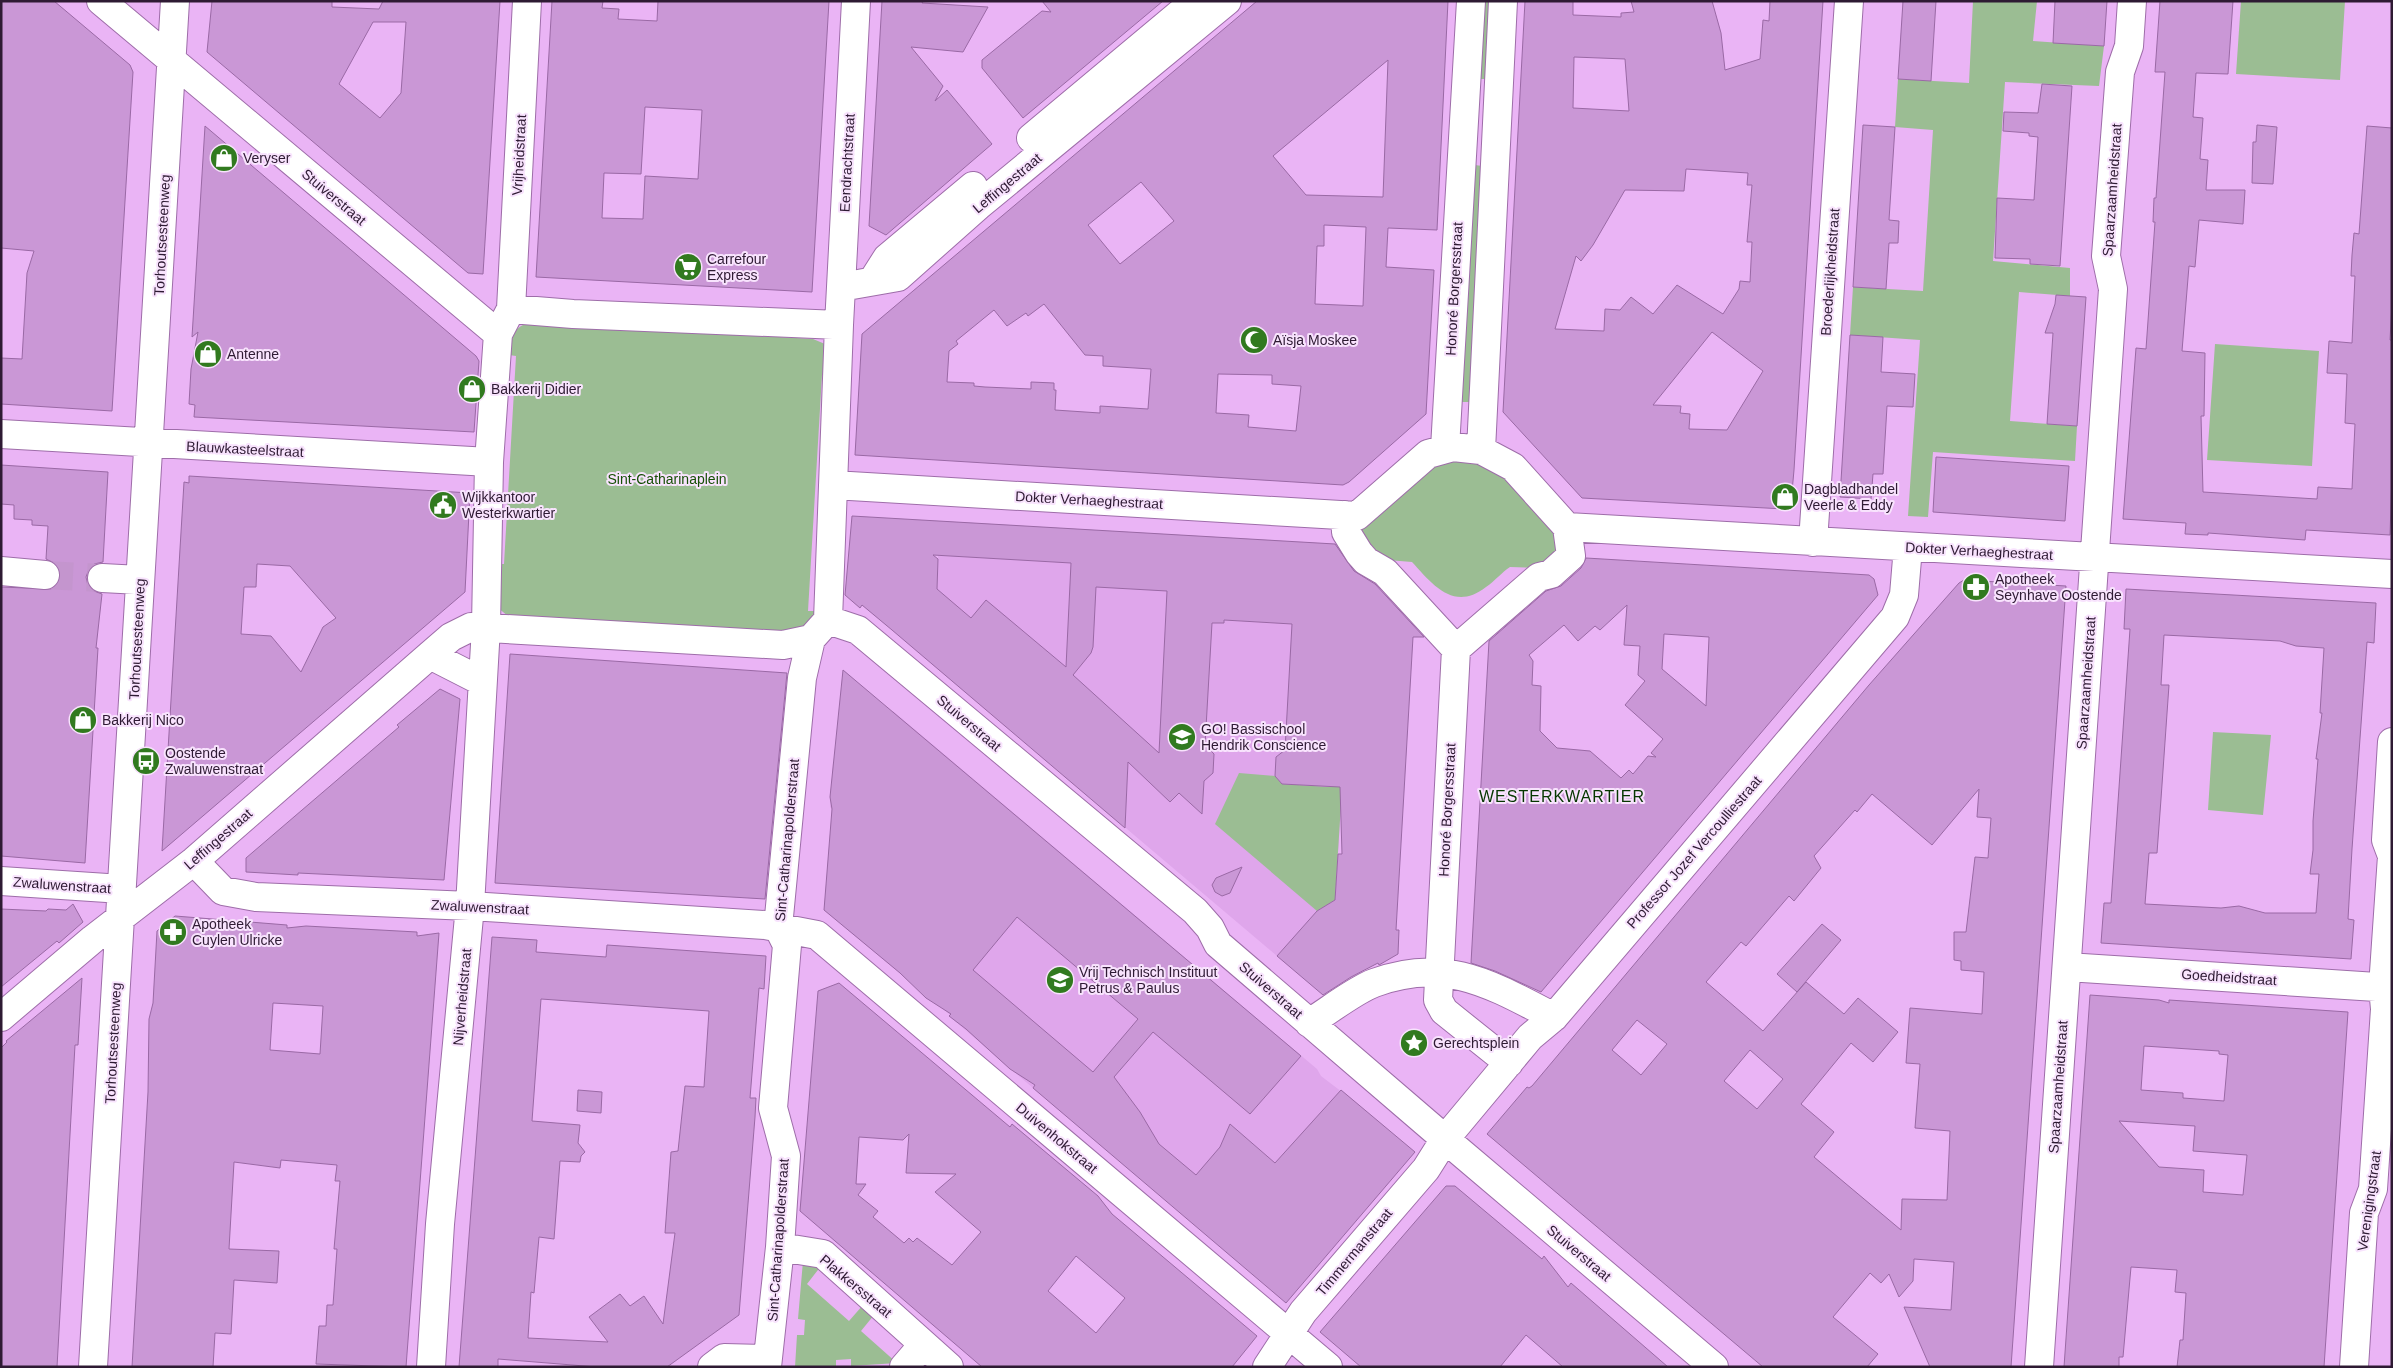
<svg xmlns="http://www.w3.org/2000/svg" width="2393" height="1368" font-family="Arial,sans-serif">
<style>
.built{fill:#dfa6eb}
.green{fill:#9bbd93}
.building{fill:#ca97d6;stroke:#9a69a5;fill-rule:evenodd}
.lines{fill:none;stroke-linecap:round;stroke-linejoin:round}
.minor-tunnel{stroke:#c495ce;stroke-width:28;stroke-dasharray:28 14;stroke-linecap:butt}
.minor-casing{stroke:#9e6da9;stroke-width:30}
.minor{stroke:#fff;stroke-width:28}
.labels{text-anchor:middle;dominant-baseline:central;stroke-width:4;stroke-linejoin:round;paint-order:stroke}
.street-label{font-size:14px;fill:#2e1a33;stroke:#f8e3fd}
.poi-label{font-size:14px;fill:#2e1a33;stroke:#f8e3fd;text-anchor:start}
.park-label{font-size:14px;fill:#165006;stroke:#f8e3fd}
.quarter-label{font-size:16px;letter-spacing:1px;fill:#063700;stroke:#f8e3fd}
</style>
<rect width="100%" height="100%" fill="#eab4f5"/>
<path class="built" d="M939 521 1338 544 1367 573 1355 583 1335 900 1317 911 1277 956 932 664 971 618 937 590Z
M893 711 1317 1069 1321 1076 1359 1105 1248 1203 1033 1088 949 1016 950 1015 848 930 850 928 844 927 841 921 840 923 824 910 833 810 830 807 833 762 870 737Z"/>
<path class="green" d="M1479 1H1494L1488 79H1478Z
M1973 1H2037L2033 41 2104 46 2099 86 2005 82 1993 261 2070 268V296L2019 292 2010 421 2077 426 2075 461 1933 452 1928 517 1908 516 1920 340 1850 335 1853 287 1923 291 1933 130 1895 127 1898 79 1969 83Z
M2241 1H2345L2340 80 2236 74Z
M1475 165 1482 166 1472 402H1457Z
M533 322 813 339 825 344 829 375H822L808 611H815L813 622 799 633 508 616 498 608 496 564H504L516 356 509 355C511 338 513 325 533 322Z
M2215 344 2319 351 2312 466 2207 460Z
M1468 458 1499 471 1564 540 1545 568 1510 567C1501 573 1495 581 1486 587 1454 612 1433 585 1412 562L1375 559 1355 536 1371 518 1439 460Z
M2213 732 2271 735 2263 815 2208 810Z
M1239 773 1275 776 1282 784 1330 787 1339 779 1342 788 1335 900 1317 911 1215 824Z
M803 1261 821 1266 807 1284 849 1321 863 1305 874 1315 861 1331 897 1363 851 1366V1359L836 1360V1367H795L797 1335H804L805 1320 798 1319Z"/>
<path class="building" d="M1 1H54L130 65 133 72 112 411 1 404V358L22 359 27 273 34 251 1 248Z
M212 1H332V7L379 9 383 1H500L483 274 468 273 207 52ZM373 22H406L401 93 380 118 339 84Z
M552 1H603L602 8 619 9 618 19 657 21 658 1H829L812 292 536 277ZM645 107 702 110 698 179 645 176 643 219 602 218 604 173 641 174Z
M882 1H923L922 3 988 7 963 52 911 47 943 86 935 101 947 90 992 144 886 235 869 226Z
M1042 1H1163L1023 118 982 68V60L1042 11 1051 12Z
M1257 1H1448L1437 230 1388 228 1386 267 1434 270 1426 414 1349 482 1343 485 855 455 862 334ZM1388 60 1383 197 1306 195 1273 156ZM1141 182 1174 221 1120 264 1088 225ZM1324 225 1366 227 1363 306 1315 304 1317 246H1324ZM1044 304 1085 355 1103 356V366L1151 369 1148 409 1100 406V413L1055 410 1056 390H1054V383L1031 382V389L985 387 974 386V383L947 382 949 351 958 344 956 341 994 310 1007 326 1026 313 1028 316ZM1218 374 1272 375V384L1301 386 1296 431 1248 427 1249 415 1216 413Z
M1525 1H1573V15L1621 17V13L1634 12 1631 1H1712L1721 33 1725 70 1760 59 1763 20 1769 21 1770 1H1823L1794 470 1791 503 1785 504 1784 509 1582 498 1503 412ZM1574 57 1625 59 1629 111 1573 108ZM1686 169 1748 173 1747 185H1752L1747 242H1752L1750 282 1740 281 1739 289 1723 314 1677 285 1653 314 1631 297 1620 310 1605 309 1604 331 1555 329 1576 256 1581 261 1593 245 1625 190 1684 191ZM1712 332 1763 371 1727 430 1689 429 1690 414 1680 413 1681 406 1653 405Z
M1903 1H1936L1931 81 1898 79Z
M2055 1H2107L2104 46 2053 43Z
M2160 1H2233L2228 74 2196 73 2193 117 2203 118 2200 159 2208 160 2206 190H2245L2243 224 2199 220 2195 267 2189 266 2182 351 2205 353 2204 416H2201L2203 492 2317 499 2318 487 2352 489 2355 424 2345 423 2347 374 2327 373 2329 341 2352 343 2355 276H2351L2352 255 2354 233 2359 234 2367 126 2392 128V304L2390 340H2392V475L2390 535 2306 530 2305 540 2208 533V535L2185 534 2186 523 2123 519 2136 348 2146 349 2155 222H2153L2154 198H2156L2165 72H2155Z
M2042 84 2072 86 2060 266 2030 264V259L1995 258 1997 198 2034 200 2038 137 2029 136V133L2003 131 2004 112 2038 113Z
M1863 125 1895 127 1889 220 1899 221 1898 243H1889L1886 289 1853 287Z
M2257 125 2277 127 2273 184 2252 183 2253 142H2256Z
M205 126 476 356 479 361 474 432 194 417 195 405 189 404 191 369 198 332 192 337Z
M2056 295 2086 297 2077 426 2047 424 2053 333H2045L2055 304Z
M1850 335 1883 337 1881 372 1915 374 1913 407 1887 406 1883 474H1873L1871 499 1840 497Z
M1936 457 2069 466 2065 521 1933 512Z
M1 465 108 472 103 562 94 564 89 569 86 577 88 586 94 591 102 594 96 648H98L85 863 1 856V587L51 589 58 584 61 576 59 568 54 563 46 559 48 526 32 525V520L14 519V505L1 504Z
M189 476 470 493 465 592 162 851 184 482 189 483ZM257 564 290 566 336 618 323 627 301 672 271 636 241 634 244 587H256Z
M852 516 1335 544 1354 571 1375 584 1424 637H1413L1396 930H1399L1398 954 1379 965 1378 963 1351 977 1323 995 1277 956 1317 911 1335 900 1338 854H1342L1340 787 1282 784 1275 776 1276 757 1285 750 1292 624 1224 620V623H1212L1205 745 1214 754 1213 773 1204 781 1202 814 1179 793 1170 802 1128 762 1125 828 892 630 862 605 860 608 845 595ZM933 555 1071 563 1066 667 986 600 971 618 937 589 938 559ZM1096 587 1167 591 1159 753 1073 675 1091 653 1093 647Z
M1586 558 1869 575 1874 579 1878 595 1541 992 1495 971 1471 963 1489 641 1546 591 1561 586 1581 568ZM1627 605 1624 645 1640 646 1638 675 1645 681 1625 705 1663 739 1651 753 1656 757 1648 756 1633 774 1629 770 1621 778 1590 751 1557 748 1540 731 1541 686 1532 685 1533 661 1529 655 1564 625 1578 641 1595 626 1600 630ZM1664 634 1709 637 1706 706 1662 669Z
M1964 580 2066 586 2011 1367H1930L1904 1307 1951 1310 1954 1262 1914 1259 1913 1281 1899 1297 1889 1274 1881 1283 1870 1273 1833 1317 1878 1354 1867 1367H1763L1487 1134 1527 1087 1529 1088 1532 1086 1869 685 1959 583ZM1979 789 1977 817 1991 818 1988 858 1975 857 1966 932H1954V960L1961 961V970L1984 972 1982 1014 1910 1008 1906 1063 1920 1064 1915 1128 1950 1131 1947 1200 1902 1199 1901 1230 1814 1157 1834 1132 1801 1104 1851 1043 1873 1062 1898 1032 1858 998 1844 1014 1806 982 1763 1031 1706 982 1741 942 1746 946 1789 896 1794 901 1821 868 1814 856 1855 810 1857 812 1872 794 1932 845ZM1637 1020 1667 1044 1641 1075 1612 1050ZM1750 1050 1783 1079 1757 1109 1724 1081Z
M2126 589 2376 603 2374 643 2367 642 2352 849 2348 919 2354 920 2351 959 2101 943 2104 903H2111L2130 629H2124ZM2164 635 2280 641 2296 646 2324 648 2320 713H2322L2316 759H2318L2313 821V850L2310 874H2319L2316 913H2265L2239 906 2221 908 2145 904 2149 853H2157L2161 799 2169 685H2161Z
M510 654 787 673 765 899 495 883Z
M843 670 1301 1056 1250 1114 1153 1032 1114 1077 1140 1112 1159 1144 1196 1175 1220 1147 1230 1124 1275 1163 1341 1090 1415 1152 1286 1303 1033 1088 1035 1085 1010 1069 966 1029 949 1016 951 1014 926 998 900 973 824 910 832 809 830 797ZM1017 917 1138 1019 1093 1072 973 970Z
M440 689 460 699 444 880 298 873V875L246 872V858L399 727 397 725Z
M1242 867 1230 893 1222 896 1215 892 1212 885 1216 878Z
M73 904 83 922 59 943 57 941 1 987V909L46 911 48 909 66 910Z
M175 916 287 925V928L306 926 417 932V936L439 933 406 1367 316 1364 319 1326H326L327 1305H333L337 1249H334L340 1181H335L337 1165 281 1160 280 1168 234 1162 229 1249 279 1251 277 1283 234 1280 231 1334 215 1333 213 1367H132L148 1092 149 1019 153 1003 157 931ZM273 1003 323 1006 320 1054 270 1050Z
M1822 924 1841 940 1797 992 1777 974Z
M492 937 537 940 536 952 606 957 607 945 766 956 764 989 759 988 750 1098H756L755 1117 739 1315 667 1367H597L498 1359V1367H459ZM541 999 709 1011 704 1087 685 1086 678 1151 671 1152 665 1233H675L663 1324 644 1296 630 1306 620 1294 589 1317 608 1342 528 1338 531 1292 534 1293 539 1237 554 1239 560 1161 580 1162 581 1156 585 1152 578 1143 580 1125 532 1121Z
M82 978 78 1045H75L57 1367H1V1048L7 1042 6 1041Z
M839 983 1010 1127 1012 1124 1098 1196 1112 1214 1257 1336 1232 1367H982L800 1211 818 991ZM909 1134 906 1173 956 1174 935 1192 981 1232 952 1265 917 1238 913 1242 909 1238 904 1243 873 1217 878 1211 858 1195 866 1184H856L859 1137 903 1140ZM1076 1256 1125 1298 1096 1333 1048 1291Z
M2090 995 2159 1000 2169 1003V1000L2348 1012 2324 1367H2177L2180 1340H2183L2186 1293 2175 1292 2177 1270 2131 1267 2123 1357H2119V1367H2064ZM2144 1046 2219 1051V1054L2228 1055 2224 1101 2183 1098V1093L2141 1090ZM2119 1121 2195 1126 2193 1151 2247 1155 2243 1195 2203 1192 2204 1170 2159 1167Z
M578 1090 602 1092 601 1113 577 1111Z
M1446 1186H1455L1542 1259 1544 1256 1568 1287 1571 1283 1668 1367H1563L1526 1335 1500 1367H1361L1320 1332Z"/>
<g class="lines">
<path class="minor-tunnel" d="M45 575 102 578"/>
<defs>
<path id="minor" d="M101 1 498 334
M1031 138 1195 1
M873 280 887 258 973 186
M841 287 898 277 978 206 1227 1
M511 309 573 314 839 325
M1 434 489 462
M1445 448 1471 1
M1481 450 1503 1
M833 485 1357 516 1428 454 1453 447 1481 450 1513 467 1567 527 1571 556 1551 574 1539 577 1456 649
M1345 515 1346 532 1359 553 1366 561 1385 572 1456 649
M1567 527 2392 574
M1813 542 1849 1
M1 571 45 575
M102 578 140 580
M828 620 858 630 1195 911 1210 928 1218 944 1445 1139 1714 1367
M1456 649 1438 1000 1444 1011 1509 1063
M430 655 481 681
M2392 742 2386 840 2392 856
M194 861 223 891 256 897 470 906 765 925 817 935 1328 1367
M1 881 122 889
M2067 967 2392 988
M1 1017 93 939 194 861 430 655 451 637 471 627 783 645 811 639 828 620 839 325 856 1
M1309 1023C1327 1012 1355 990 1374 983 1446 956 1492 985 1554 1017
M780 1247 823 1254 949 1367
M93 1367 175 1
M431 1367 440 1224 470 906 486 627 489 462 498 334 511 309 527 1
M712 1367 724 1358 767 1359
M767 1367 780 1247 786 1156 773 1108 787 945 778 927 802 678 811 639
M904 1367 923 1345
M1267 1367 1303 1312 1426 1169 1445 1139 1530 1037 1554 1017 1895 617 1904 595 1908 547
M2039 1367 2113 289 2106 256 2120 72 2129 46 2132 1
M2354 1367 2364 1213 2373 1189 2385 1009 2383 987 2392 856"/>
</defs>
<use href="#minor" class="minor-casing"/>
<use href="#minor" class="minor"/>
</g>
<defs>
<symbol id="shop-disc" viewBox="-11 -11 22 22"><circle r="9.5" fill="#317a1f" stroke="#f8e3fd"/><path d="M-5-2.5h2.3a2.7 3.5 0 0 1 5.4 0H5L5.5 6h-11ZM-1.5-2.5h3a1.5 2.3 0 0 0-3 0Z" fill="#fff"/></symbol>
<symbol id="supermarket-disc" viewBox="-11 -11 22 22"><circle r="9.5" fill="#317a1f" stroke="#f8e3fd"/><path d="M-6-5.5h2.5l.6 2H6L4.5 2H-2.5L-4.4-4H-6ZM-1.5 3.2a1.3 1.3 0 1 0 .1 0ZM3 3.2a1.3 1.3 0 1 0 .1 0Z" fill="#fff"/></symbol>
<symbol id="mosque-disc" viewBox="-11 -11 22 22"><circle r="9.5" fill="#317a1f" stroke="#f8e3fd"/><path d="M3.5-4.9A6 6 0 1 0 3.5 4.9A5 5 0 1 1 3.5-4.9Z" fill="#fff"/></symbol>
<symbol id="civic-disc" viewBox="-11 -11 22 22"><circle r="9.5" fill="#317a1f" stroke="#f8e3fd"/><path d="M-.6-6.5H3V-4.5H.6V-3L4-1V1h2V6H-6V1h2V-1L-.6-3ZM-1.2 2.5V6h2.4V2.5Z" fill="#fff"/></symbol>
<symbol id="pharmacy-disc" viewBox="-11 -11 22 22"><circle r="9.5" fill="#317a1f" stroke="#f8e3fd"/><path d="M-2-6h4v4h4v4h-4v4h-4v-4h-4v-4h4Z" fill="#fff"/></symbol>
<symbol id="school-disc" viewBox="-11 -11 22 22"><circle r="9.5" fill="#317a1f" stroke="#f8e3fd"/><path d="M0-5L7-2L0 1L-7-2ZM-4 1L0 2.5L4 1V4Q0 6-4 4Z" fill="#fff"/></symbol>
<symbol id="bus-disc" viewBox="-11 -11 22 22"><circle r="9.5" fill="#317a1f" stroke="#f8e3fd"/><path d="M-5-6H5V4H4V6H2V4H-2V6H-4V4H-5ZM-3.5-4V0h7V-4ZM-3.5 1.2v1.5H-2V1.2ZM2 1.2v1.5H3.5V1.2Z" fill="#fff"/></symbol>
<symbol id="sight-disc" viewBox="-11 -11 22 22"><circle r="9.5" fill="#317a1f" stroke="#f8e3fd"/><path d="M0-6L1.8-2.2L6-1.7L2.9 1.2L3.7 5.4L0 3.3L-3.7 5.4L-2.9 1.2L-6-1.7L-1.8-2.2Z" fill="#fff"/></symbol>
</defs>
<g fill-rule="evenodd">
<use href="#shop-disc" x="208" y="142" width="32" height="32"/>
<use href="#supermarket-disc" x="672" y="251" width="32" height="32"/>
<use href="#mosque-disc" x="1238" y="324" width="32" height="32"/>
<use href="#shop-disc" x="192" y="338" width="32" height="32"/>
<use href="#shop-disc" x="456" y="373" width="32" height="32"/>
<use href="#shop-disc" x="1769" y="481" width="32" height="32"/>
<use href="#civic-disc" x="427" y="489" width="32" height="32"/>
<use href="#pharmacy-disc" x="1960" y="571" width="32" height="32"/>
<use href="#shop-disc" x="67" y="704" width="32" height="32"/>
<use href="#school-disc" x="1166" y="721" width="32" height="32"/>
<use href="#bus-disc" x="130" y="745" width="32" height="32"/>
<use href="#pharmacy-disc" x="157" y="916" width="32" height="32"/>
<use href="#school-disc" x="1044" y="964" width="32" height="32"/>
<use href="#sight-disc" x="1398" y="1027" width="32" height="32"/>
</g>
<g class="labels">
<g class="street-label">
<text transform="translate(519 155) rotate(-87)">Vrijheidstraat</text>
<text transform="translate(847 163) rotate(-87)">Eendrachtstraat</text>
<text transform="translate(1007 183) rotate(-40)">Leffingestraat</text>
<text transform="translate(2112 190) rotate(-86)">Spaarzaamheidstraat</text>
<text transform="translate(334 197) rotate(40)">Stuiverstraat</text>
<text transform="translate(162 235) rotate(-87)">Torhoutsesteenweg</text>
<text transform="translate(1830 272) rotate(-86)">Broederlijkheidstraat</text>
<text transform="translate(1454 289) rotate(-87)">Honoré Borgersstraat</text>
<text transform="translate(245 449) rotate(3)">Blauwkasteelstraat</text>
<text transform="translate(1089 500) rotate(3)">Dokter Verhaeghestraat</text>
<text transform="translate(1979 551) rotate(3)">Dokter Verhaeghestraat</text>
<text transform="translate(137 639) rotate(-87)">Torhoutsesteenweg</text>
<text transform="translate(2086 683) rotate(-86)">Spaarzaamheidstraat</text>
<text transform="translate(969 723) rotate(40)">Stuiverstraat</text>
<text transform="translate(1447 810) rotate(-87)">Honoré Borgersstraat</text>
<text transform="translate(218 839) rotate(-41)">Leffingestraat</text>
<text transform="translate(787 840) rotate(-85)">Sint-Catharinapolderstraat</text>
<text transform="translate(1694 852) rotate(-49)">Professor Jozef Vercoulliestraat</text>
<text transform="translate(62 885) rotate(4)">Zwaluwenstraat</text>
<text transform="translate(480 907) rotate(3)">Zwaluwenstraat</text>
<text transform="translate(2229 977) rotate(4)">Goedheidstraat</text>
<text transform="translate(1271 990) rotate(41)">Stuiverstraat</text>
<text transform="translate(462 997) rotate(-85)">Nijverheidstraat</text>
<text transform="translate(113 1043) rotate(-87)">Torhoutsesteenweg</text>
<text transform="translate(2058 1087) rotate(-86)">Spaarzaamheidstraat</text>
<text transform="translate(1057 1138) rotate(40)">Duivenhokstraat</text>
<text transform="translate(2369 1201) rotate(-82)">Verenigingstraat</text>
<text transform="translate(778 1240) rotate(-86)">Sint-Catharinapolderstraat</text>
<text transform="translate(1354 1252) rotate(-50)">Timmermanstraat</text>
<text transform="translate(1579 1253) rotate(40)">Stuiverstraat</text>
<text transform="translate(856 1286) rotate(40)">Plakkersstraat</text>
</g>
<g class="poi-label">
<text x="243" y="158">Veryser</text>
<text x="707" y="259">Carrefour<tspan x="707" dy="16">Express</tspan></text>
<text x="1273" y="340">Aïsja Moskee</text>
<text x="227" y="354">Antenne</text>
<text x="491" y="389">Bakkerij Didier</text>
<text x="1804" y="489">Dagbladhandel<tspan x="1804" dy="16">Veerle &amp; Eddy</tspan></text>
<text x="462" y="497">Wijkkantoor<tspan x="462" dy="16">Westerkwartier</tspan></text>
<text x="1995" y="579">Apotheek<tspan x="1995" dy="16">Seynhave Oostende</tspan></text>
<text x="102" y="720">Bakkerij Nico</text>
<text x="1201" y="729">GO! Bassischool<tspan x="1201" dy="16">Hendrik Conscience</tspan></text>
<text x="165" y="753">Oostende<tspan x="165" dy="16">Zwaluwenstraat</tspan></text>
<text x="192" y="924">Apotheek<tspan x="192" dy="16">Cuylen Ulricke</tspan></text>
<text x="1079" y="972">Vrij Technisch Instituut<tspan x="1079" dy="16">Petrus &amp; Paulus</tspan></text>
<text x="1433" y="1043">Gerechtsplein</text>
</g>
<g class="park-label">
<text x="667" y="479">Sint-Catharinaplein</text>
</g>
<g class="quarter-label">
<text x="1562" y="796">WESTERKWARTIER</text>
</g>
</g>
<rect width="2393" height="1368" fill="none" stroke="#2e1a33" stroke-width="5"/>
</svg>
